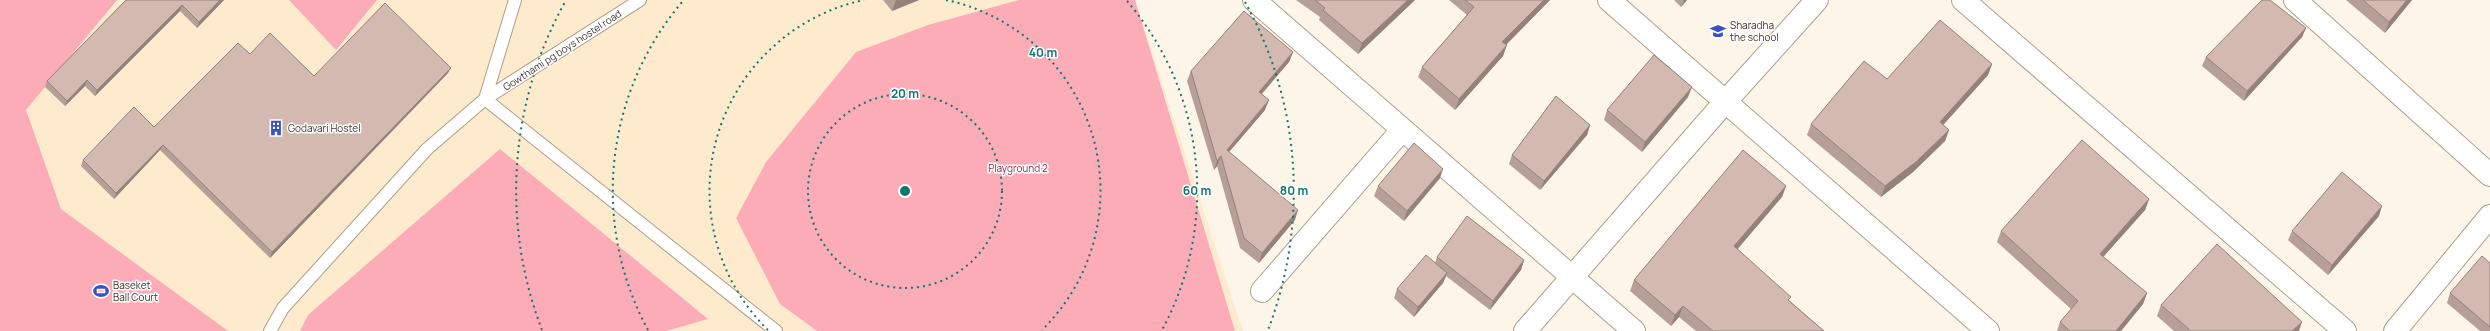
<svg xmlns="http://www.w3.org/2000/svg" width="2490" height="331" font-family="Manrope,sans-serif">
<style>
.built{fill:#feebce}
.green{fill:#fcacb7}
.lines{fill:none;stroke-linecap:round;stroke-linejoin:round}
.lane-casing{stroke:#ad9f8b;stroke-width:14}
.street-casing{stroke:#ad9f8b;stroke-width:24}
.lane{stroke:#fff;stroke-width:12}
.street{stroke:#fff;stroke-width:22}
.wall{fill:#b59f96}
.shaded-wall{fill:#94827a}
.building{fill:#d3b9af;stroke:#94827a}
.ring{fill:none;stroke:#0f766e;stroke-width:2;stroke-dasharray:2 4}
.labels{text-anchor:middle;dominant-baseline:central;stroke-width:3;stroke-linejoin:round;paint-order:stroke}
.poi-label{font-size:10px;fill:#3a352c;stroke:#fff;text-anchor:start}
.street-label{font-size:10px;fill:#3a352c;stroke:#fff}
.park-label{font-size:10px;fill:#962343;stroke:#fff}
.centre{fill:#0f766e;stroke:#fff;stroke-width:2}
.ring-label{font-size:12px;text-anchor:middle;font-weight:bold;fill:#0f766e;stroke:#fff;stroke-width:3;stroke-linejoin:round;paint-order:stroke}
</style>
<rect width="100%" height="100%" fill="#fef5e9"/>
<path class="built" d="M0 0H1135L1243 331H0Z"/>
<path class="green" d="M0 0H117L26 110 61 209 228 331H0Z
M289 0H377L336 50Z
M1019 0H1135L1235 331H817L780 304 736 218 766 162 856 52 928 25Z
M500 149 708 319 666 331H300L308 315Z"/>
<g class="lines">
<defs>
<path id="lane" d="M515 0 485 99 776 331
M270 331 283 308 427 149 485 99 640 0"/>
<path id="street" d="M1254 0 1634 331
M1609 0 1988 331
M1963 0 2345 331
M2295 0 2490 175
M1262 291 1402 130
M1525 331 1725 102 1817 0
M2395 331 2490 216"/>
</defs>
<use href="#lane" class="lane-casing"/>
<use href="#street" class="street-casing"/>
<use href="#lane" class="lane"/>
<use href="#street" class="street"/>
</g>
<path class="wall" d="M126 0H224L197 28 180 11 95 96 85 86 65 106 45 87 47 81Z
M883 0H919L892 11Z
M1296 0H1415L1358 54 1319 20 1320 17Z
M1449 0H1550L1549 1 1506 45 1503 56 1455 110 1418 77 1422 67 1467 15Z
M1674 0H1687L1681 7Z
M2346 0H2412L2385 33Z
M2306 28 2302 37 2244 101 2202 66 2206 57Z
M1293 52 1289 62 1262 94 1265 110 1229 152 1295 220 1259 263 1240 248 1217 166 1214 170 1187 81 1191 71Z
M250 54 314 76 448 73 270 258 160 150 114 199 81 166 83 160 154 127Z
M1992 64 1988 75 1943 125 1949 130 1945 141 1913 172 1881 197 1807 135 1811 124 1887 79Z
M1688 97 1642 152 1604 120 1607 110Z
M1590 125 1587 135 1540 190 1509 164 1512 155Z
M1440 178 1404 221 1374 196 1378 186Z
M1786 186 1782 197 1737 249 1790 301 1824 331H1696L1679 317 1671 326 1630 291 1634 280Z
M2149 199 2145 210 2103 257 2147 293 2143 304 2121 331H2057L2060 322 2071 309 1997 242 2001 231Z
M2379 216 2328 275 2288 240 2292 231Z
M1437 257 1524 260 1521 270 1490 310 1446 276 1443 283 1414 317 1394 298 1397 289 1435 263Z
M2490 263V331H2480L2447 303 2450 293Z
M2161 305 2299 331H2174L2157 316Z"/>
<path class="shaded-wall" d="M220 0H224L197 28 199 22Z
M896 0H919L892 11Z
M1408 0H1415L1358 54 1362 43Z
M1544 0H1550L1549 1 1499 52 1502 42Z
M1684 0H1687L1681 7Z
M2407 0H2412L2385 33 2389 22Z
M182 5 180 11 95 96 97 90Z
M2306 28 2302 37 2244 101 2247 91Z
M1507 45 1503 56 1455 110 1459 99Z
M1293 52 1289 62 1255 101 1259 92Z
M1992 64 1988 75 1936 133 1940 122Z
M451 68 448 73 270 258 272 252Z
M87 80 85 86 65 106 67 101Z
M1692 87 1688 97 1642 152 1645 142Z
M1269 100 1265 110 1223 159 1227 150Z
M1590 125 1587 135 1540 190 1544 181Z
M1949 130 1945 141 1913 172 1881 197 1885 186Z
M163 145 160 150 114 199 116 193Z
M1221 156 1217 166 1214 170 1217 161Z
M1443 169 1440 178 1404 221 1407 211Z
M1786 186 1782 197 1730 258 1734 246Z
M2149 199 2145 210 2096 265 2100 254Z
M2382 206 2379 216 2328 275 2332 265Z
M1298 210 1295 220 1259 263 1262 253Z
M1524 260 1521 270 1490 310 1493 301Z
M1447 273 1443 283 1414 317 1418 307Z
M2147 293 2143 304 2121 331H2116Z
M1683 306 1679 317 1671 326 1675 315Z
M2302 322 2299 331H2292Z"/>
<path class="building" d="M126 0H220L199 22 182 5 97 90 87 80 67 101 47 81Z
M1315 0H1408L1362 43 1323 10 1325 8Z
M1465 0H1544L1502 42 1507 45 1459 99 1422 67 1474 7Z
M2262 0H2270L2306 28 2247 91 2206 57Z
M2363 0H2407L2389 22Z
M385 3 451 68 272 252 163 145 116 193 83 160 134 107 154 127 238 43 250 54 270 33 314 76Z
M1244 11 1293 52 1259 92 1269 100 1227 150 1298 210 1262 253 1244 238 1221 156 1217 161 1191 71Z
M1940 20 1992 64 1940 122 1949 130 1917 161 1885 186 1811 124 1864 61 1887 79Z
M1654 55 1692 87 1645 142 1607 110Z
M1556 96 1590 125 1544 181 1512 155Z
M2082 140 2149 199 2100 254 2147 293 2116 331H2070L2060 322 2078 301 2001 231Z
M1414 143 1443 169 1407 211 1378 186Z
M1743 150 1786 186 1734 246 1791 297 1788 300 1824 331H1713L1683 306 1675 315 1634 280Z
M2342 172 2382 206 2332 265 2292 231Z
M1467 216 1524 260 1493 301 1437 257Z
M2217 244 2302 322 2292 331H2191L2161 305Z
M1426 255 1447 273 1418 307 1397 289Z
M2482 256 2490 263V327L2450 293Z"/>
<g class="ring">
<circle cx="905" cy="191" r="97"/>
<path d="M768 330A195 195 0 0 1 864 0M946 0A195 195 0 0 1 1042 330"/>
<path d="M648 330A292 292 0 0 1 683 1M1127 1A292 292 0 0 1 1162 330"/>
<path d="M542 330A389 389 0 0 1 565 2M1245 2A389 389 0 0 1 1268 330"/>
</g>
<defs>
<symbol id="school-bare" viewBox="-9 -9 18 18"><path d="M0-5L7-2L0 1L-7-2ZM-4 1L0 2.5L4 1V4Q0 6-4 4Z" fill="#3652c4" stroke="#fff" stroke-width="2.5" paint-order="stroke"/></symbol>
<symbol id="building-bare" viewBox="-9 -9 18 18"><path d="M-4-6H4V6H1V3H-1V6H-4ZM-2.5-4.3h1.7v1.8h-1.7ZM.8-4.3h1.7v1.8H.8ZM-2.5-1h1.7V.8h-1.7ZM.8-1h1.7V.8H.8Z" fill="#3652c4" stroke="#fff" stroke-width="2.5" paint-order="stroke"/></symbol>
<symbol id="stadium-bare" viewBox="-9 -9 18 18"><path d="M0-5a6.5 5 0 1 0 0 10a6.5 5 0 1 0 0-10ZM-3.5-1.8h7v3.6h-7Z" fill="#3652c4" stroke="#fff" stroke-width="2.5" paint-order="stroke"/></symbol>
</defs>
<g fill-rule="evenodd">
<use href="#school-bare" x="1707" y="20" width="22" height="22"/>
<use href="#building-bare" x="265" y="117" width="22" height="22"/>
<use href="#stadium-bare" x="90" y="280" width="22" height="22"/>
</g>
<g class="labels">
<g class="poi-label">
<text x="1730" y="25">Sharadha<tspan x="1730" dy="12">the school</tspan></text>
<text x="288" y="128">Godavari Hostel</text>
<text x="113" y="285">Baseket<tspan x="113" dy="12">Ball Court</tspan></text>
</g>
<g class="street-label">
<text transform="translate(562 50) rotate(-33)">Gowthami pg boys hostel road</text>
</g>
<g class="park-label">
<text x="1018" y="168">Playground 2</text>
</g>
</g>
<circle cx="905" cy="191" r="6" class="centre"/>
<g class="ring-label">
<text x="1043" y="57">40 m</text>
<text x="905" y="98">20 m</text>
<text x="1197" y="195">60 m</text>
<text x="1294" y="195">80 m</text>
</g>
</svg>
